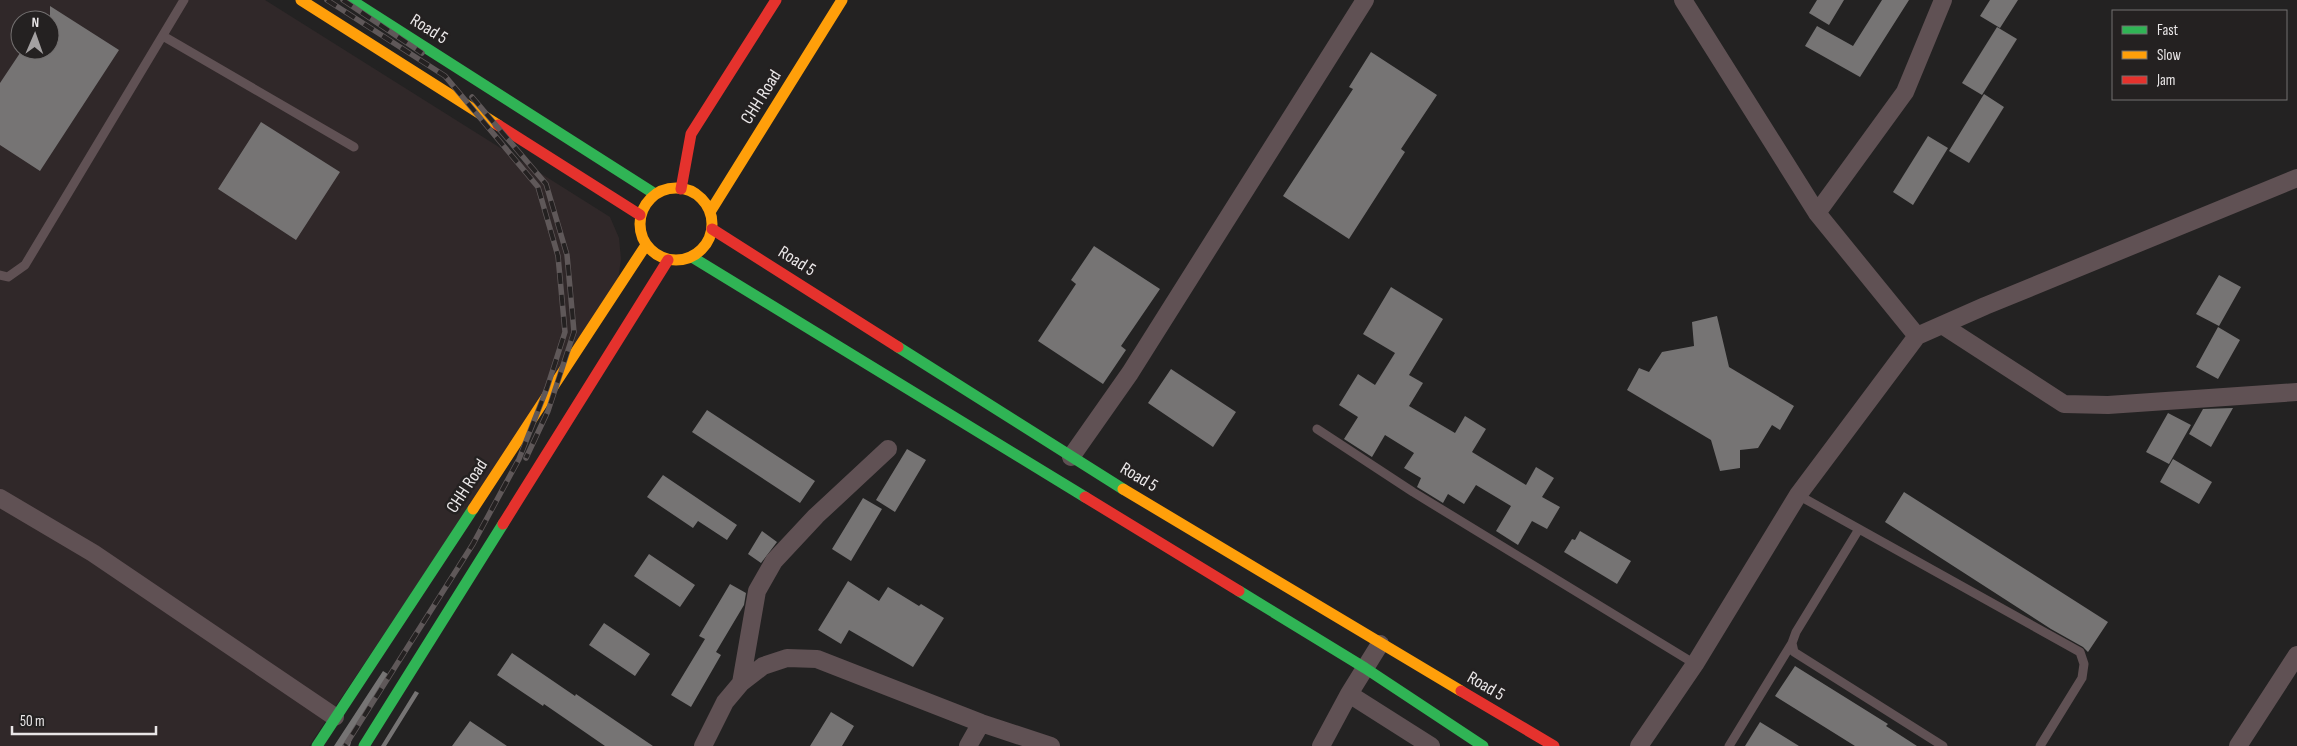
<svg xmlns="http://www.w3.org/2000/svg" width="2297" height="746" font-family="'Sofia Sans Condensed',sans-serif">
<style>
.built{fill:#302829;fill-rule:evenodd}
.building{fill:#767474}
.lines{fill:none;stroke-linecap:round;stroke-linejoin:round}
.lane{stroke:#605154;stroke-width:9}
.street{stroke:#605154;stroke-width:18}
.fast{stroke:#30b455;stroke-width:11}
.slow{stroke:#ff9f0a;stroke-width:11}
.jam{stroke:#e5322d;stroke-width:11}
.rail-casing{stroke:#5f5859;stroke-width:5.5}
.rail{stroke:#242121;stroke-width:4;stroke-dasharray:11;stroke-linecap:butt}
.labels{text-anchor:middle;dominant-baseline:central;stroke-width:5;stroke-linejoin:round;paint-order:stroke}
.street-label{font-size:18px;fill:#e9e6e7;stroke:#242121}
</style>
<rect width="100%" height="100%" fill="#232222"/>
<path class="built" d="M0 0H265L610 217 619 238 621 259 617 287 309 746H0ZM20 20H50V50H20Z"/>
<path class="building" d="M1817 0H1844L1829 25 1809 13Z
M1882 0H1909L1860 77 1805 46 1817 26 1853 46Z
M1990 0H2018L2000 28 1980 16Z
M50 6 119 50 40 171 0 145V83L22 50H50Z
M1997 27 2017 39 1982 95 1962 83Z
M1371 52 1437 95 1401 149 1405 152 1349 239 1283 196 1353 89 1349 87Z
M1984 94 2004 107 1969 163 1949 151Z
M261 122 340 172 296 240 218 189Z
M1928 136 1948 148 1913 205 1893 192Z
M1094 246 1160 289 1121 346 1126 350 1103 384 1038 341 1076 284 1071 280Z
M2219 275 2241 287 2219 326 2196 314Z
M1391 287 1443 319 1409 375 1423 383 1409 406 1455 433 1465 416 1486 429 1472 452 1526 485 1536 467 1554 478 1542 497 1560 507 1547 529 1532 521 1518 545 1496 531 1511 506 1476 485 1464 504 1448 494 1443 503 1417 487 1421 478 1404 468 1414 453 1385 435 1372 457 1344 439 1358 417 1339 405 1358 374 1375 385 1395 353 1363 334Z
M1717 316 1729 367 1794 406 1780 430 1772 425 1758 448 1740 450V468L1720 471 1711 440 1627 390 1639 368 1649 372 1662 352 1694 346 1692 322Z
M2218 327 2240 340 2218 379 2196 367Z
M1171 369 1236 412 1213 447 1148 403Z
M2233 408 2211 447 2189 434 2203 409Z
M707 410 815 481 800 503 692 432Z
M2168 413 2191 425 2169 464 2146 452Z
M907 449 926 460 895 512 876 500Z
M2173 459 2212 482 2199 504 2160 482Z
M663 475 737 525 727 540 698 521 693 528 647 497Z
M1904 492 2108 622 2088 652 2083 647 2051 629 1885 522Z
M863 498 882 509 851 561 832 549Z
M762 531 777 542 761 563 748 554Z
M1580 531 1631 561 1617 584 1564 552 1572 539 1575 540Z
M649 554 695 585 680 607 634 576Z
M848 581 879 601 888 587 919 606 921 604 944 618 913 667 849 630 841 644 818 630Z
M730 584 746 593 744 605 716 652 721 655 691 707 671 695 705 639 699 636Z
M604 623 650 654 635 676 589 645Z
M512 653 575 696 576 694 653 746H605L544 704 543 706 497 675Z
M1795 666 1888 724 1886 726 1917 746H1855L1775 696Z
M383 671 391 676 352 738 350 746H334Z
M415 691 419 693 386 746H381Z
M831 712 854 726 842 746H810Z
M470 721 507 746H452Z
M1760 722 1799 746H1745Z"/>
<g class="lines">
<path class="lane" d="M163 36 354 147
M0 275 8 277 25 265 184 0
M1317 429 1413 492 1695 664
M1798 495 2080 652 2084 664 2082 678 2040 746
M1859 529 1796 632 1792 643 1794 652 1943 746
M1729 746 1792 643"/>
<path class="street" d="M1683 0 1817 213 1917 336
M1817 213 1905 92 1943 0
M1942 325 2064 404 2108 405 2297 392
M1071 457 1130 373 1365 0
M0 498 93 553 335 717
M741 683 757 591 774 561 816 516 888 449
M1349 694 1431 746
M703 746 725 702 741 683 763 666 787 658 817 659 981 723 1051 746
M968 746 981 723
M1321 746 1349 694 1380 644
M1639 746 1695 664 1798 495 1917 336 1985 306 2297 178
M2238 746 2297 655"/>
<path class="fast" d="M351 0 655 194
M692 257 1085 497
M898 347 1123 489
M1239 591 1365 668 1483 746
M317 746 473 509
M364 746 503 524"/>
<path class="slow" d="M301 0 498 125
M640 224a36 36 0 1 1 72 0a36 36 0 1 1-72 0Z
M710 212 842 0
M1123 489 1461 691
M473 509 646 245"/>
<path class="jam" d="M498 125 640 215
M681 189 691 134 776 0
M712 229 898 347
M1085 497 1239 591
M503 524 668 260
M1461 691 1554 746"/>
<defs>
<path id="rail" d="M327 0 445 76 538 187 558 256 565 332 547 388 519 459 473 544 345 746
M343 0 422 53
M472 97 546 184 567 255 574 332 548 411 526 458"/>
</defs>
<use href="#rail" class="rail-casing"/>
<use href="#rail" class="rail"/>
</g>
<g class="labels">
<g class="street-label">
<text transform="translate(429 29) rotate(32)">Road 5</text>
<text transform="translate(761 97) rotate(-58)">CHH Road</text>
<text transform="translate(797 261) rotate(32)">Road 5</text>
<text transform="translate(1139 477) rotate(31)">Road 5</text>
<text transform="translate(467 486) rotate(-57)">CHH Road</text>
<text transform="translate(1486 686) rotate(30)">Road 5</text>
</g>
</g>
<rect x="2112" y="10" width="175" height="90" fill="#242121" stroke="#737070"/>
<rect x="2122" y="26" width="25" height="8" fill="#30b455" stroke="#737070"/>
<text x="2157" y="35" font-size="15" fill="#e9e6e7">Fast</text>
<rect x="2122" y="51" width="25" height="8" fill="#ff9f0a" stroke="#737070"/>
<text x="2157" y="60" font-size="15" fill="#e9e6e7">Slow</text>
<rect x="2122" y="76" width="25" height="8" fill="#e5322d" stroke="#737070"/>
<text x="2157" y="85" font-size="15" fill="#e9e6e7">Jam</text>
<g transform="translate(35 35) rotate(2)"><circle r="24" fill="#242121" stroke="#737070"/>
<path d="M0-4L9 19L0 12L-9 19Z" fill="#a4a1a2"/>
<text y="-8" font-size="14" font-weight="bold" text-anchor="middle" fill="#e9e6e7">N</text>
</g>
<path d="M12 726v8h144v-8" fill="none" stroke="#e9e6e7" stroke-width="2.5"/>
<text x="20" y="726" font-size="15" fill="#e9e6e7" stroke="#242121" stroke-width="4" paint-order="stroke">50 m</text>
</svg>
